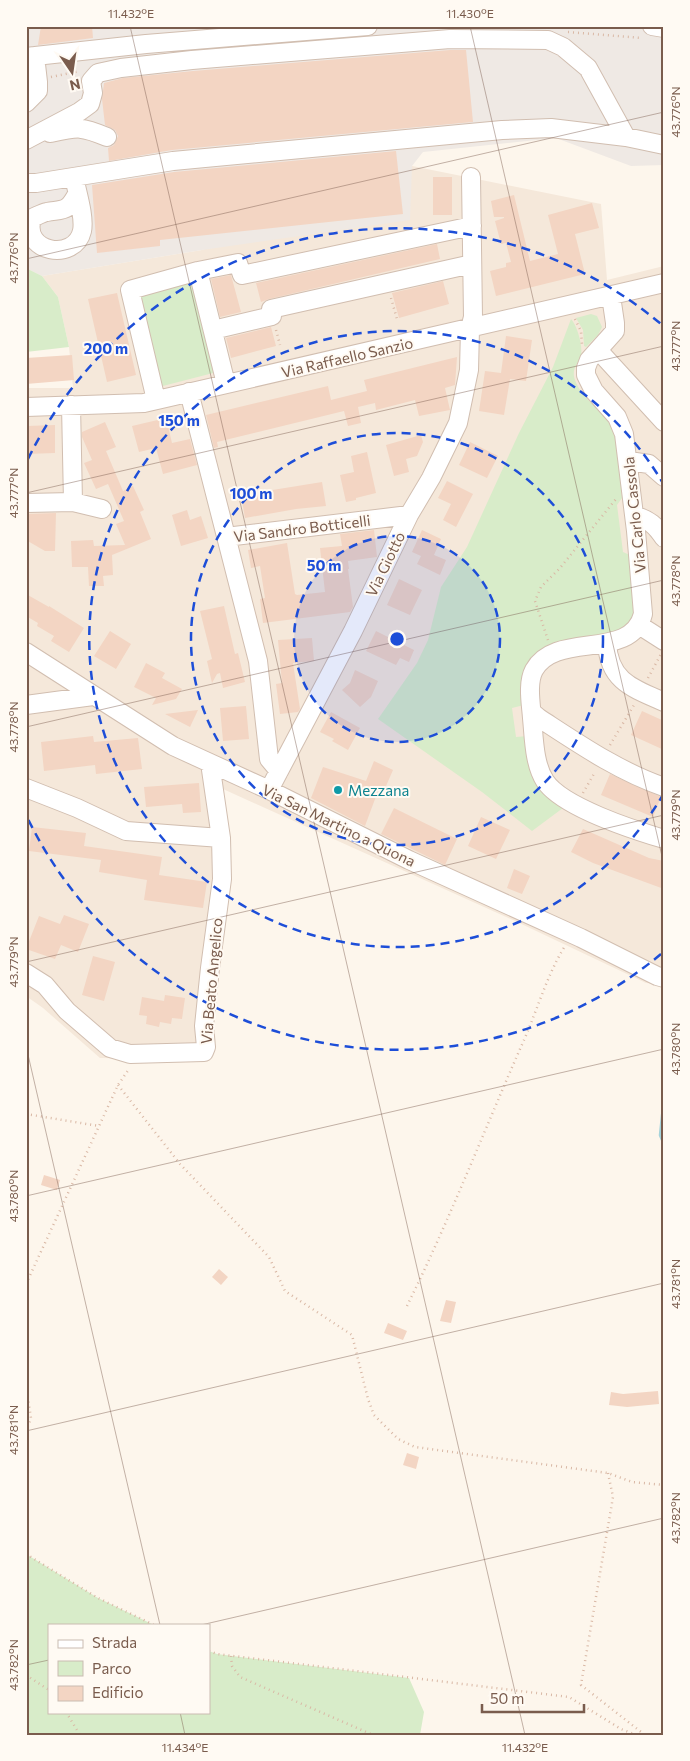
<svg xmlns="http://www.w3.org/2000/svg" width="690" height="1761" font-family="Commissioner,sans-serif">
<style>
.residential{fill:#f5e8da}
.industrial{fill:#efe9e4}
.green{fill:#d8ecc9}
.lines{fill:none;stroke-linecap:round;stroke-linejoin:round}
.stream{stroke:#a5d3da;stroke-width:4.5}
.building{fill:#f3d5c3}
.minor-casing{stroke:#d1beb0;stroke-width:20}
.path{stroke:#d9b8a5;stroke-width:2.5;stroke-dasharray:1 4;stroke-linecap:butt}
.minor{stroke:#fff;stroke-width:18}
.ticks{fill:none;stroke:#7a5c4d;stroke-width:1;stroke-opacity:0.45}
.ring{fill:none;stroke:#1d4ed8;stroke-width:2.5;stroke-dasharray:9 6}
.culture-dot{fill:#0f9aa8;stroke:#fffaf3;stroke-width:2}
.labels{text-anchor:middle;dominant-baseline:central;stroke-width:4;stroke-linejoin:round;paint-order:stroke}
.street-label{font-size:15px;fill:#7a5c4d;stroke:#fffaf3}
.culture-label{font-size:15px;fill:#0d838f;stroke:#fffaf3;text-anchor:start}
.centre{fill:#1d4ed8;stroke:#fffaf3;stroke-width:2.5}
.ring-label{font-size:15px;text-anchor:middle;font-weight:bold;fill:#1d4ed8;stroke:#fffaf3;stroke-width:4;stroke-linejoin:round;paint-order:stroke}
.neatline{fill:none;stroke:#7a5c4d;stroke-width:2}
.ticks-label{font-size:12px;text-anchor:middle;fill:#7a5c4d}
</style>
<rect width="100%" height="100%" fill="#fdf6ec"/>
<path class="residential" d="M412 166 601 204 607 280 664 266V984L646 983 513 920 212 784 226 899 206 1060 100 1058 43 1008 26 996V388H73L69 347 58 297 42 276 202 250Z"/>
<path class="industrial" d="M26 26H664V165L631 166 556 138 423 152 412 166 410 220 202 250 42 276 26 268Z"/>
<path class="green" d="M26 268 42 276 58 297 69 347 26 352Z
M194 280 217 372 159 387 137 293Z
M591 314 597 316 602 327 598 335 586 347 584 346 583 330 576 318Z
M571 319C577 325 583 346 581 355 578 365 571 368 575 380 582 399 599 407 609 422 620 439 620 478 622 498L617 505 623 552 632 556 636 611 632 619 619 633 557 643 524 705 512 708 516 737 528 736 548 796 563 808 532 831 482 792 378 719 417 663 428 640 441 587 467 547 519 433 553 367Z
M26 1554 98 1598 154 1625H49V1712H209V1651L217 1654 409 1678 424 1712 420 1735H26Z"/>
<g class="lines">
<path class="stream" d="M664 1106 661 1135 664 1142"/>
</g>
<path class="building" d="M41 26H92L93 38 38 45Z
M450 50H466L473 122 172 150 109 161 108 148 114 145 118 136 115 130 105 125 102 99 104 83 123 78 193 71Z
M396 151 403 214 160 240V246L97 253 92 185 174 172Z
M433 177H452V215H433Z
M514 195 530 261 558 254 548 215 592 203 599 228 575 234 585 274 496 296 490 271 506 267V263L511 262 506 243 501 244 495 221 504 218V217H494L491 201Z
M437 244 440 259 269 299 261 302 256 283Z
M231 275 241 312 220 317 211 279Z
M443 281 449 304 399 318 392 293Z
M117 293 136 375 107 382 88 299Z
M271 327 276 346 231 358 226 338Z
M506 336 532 340 526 381 510 379 504 415 479 411 485 371 501 373Z
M72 355 74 380 26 384V358Z
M457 357 455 385 445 388 450 410 419 416 415 400 376 410 375 403 358 407 361 423 348 426 344 411 217 442 218 447 214 448 206 415 328 386 331 400 367 391 364 380Z
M166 418 172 443 190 439 197 465 163 474 156 448 139 452 132 426Z
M105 422 116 447 106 451 123 491 133 486 144 510 140 512 151 539 112 555 113 575 103 576 104 586H89L88 567H72L71 541 93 540 94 546 125 545 116 524 124 521 108 484 96 489 84 463 92 460 82 437V432Z
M55 425V453L27 454V426Z
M421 435 423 442 417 456 406 459 409 472 394 476 386 445Z
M470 442 498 456 487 478 459 465Z
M367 452 376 493 356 498V500L346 502 340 475 354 472 351 456Z
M447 481 473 494 456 527 443 520 451 504 438 498Z
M322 482 326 506 296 509 245 518 241 495Z
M187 510 190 520 201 516 208 538 181 546 172 515Z
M56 513 55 551H45L26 540V514Z
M374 530 377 557 348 561 349 569H348L353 607 350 612 263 623 260 599 265 598 260 566 251 568 248 550 287 543 295 594 297 595 325 592 320 548 342 546 340 534Z
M422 530 441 539 434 555 446 560 440 575 417 564 421 556 412 552Z
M399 579 422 590 410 615 387 605Z
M26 594 49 607V606L84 628 69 652 51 641 54 636 37 626 38 623 26 616Z
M224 606 235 654 238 653 245 682 223 688 220 673 217 674 212 683 207 661 212 659 200 611Z
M110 631 131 644 116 669 94 656Z
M376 631 414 650 409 662 400 658 396 665 366 651Z
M312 638 314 661 293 663 300 709 298 712 280 714 276 684 282 683 278 640Z
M146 663 165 673 162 678 182 689 176 699 152 705 156 698 134 687Z
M355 670 378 681 371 697 360 707 342 690 350 683Z
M246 706 249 739 223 741 220 708Z
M198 710 190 727 165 714Z
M642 711 664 721V750L631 735Z
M331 712 360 728 348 750 332 741 334 739 320 732Z
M93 736 94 742 138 738 142 769 96 774 95 765 44 771 41 742Z
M374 761 393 770 383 793 378 791 365 826 311 798 323 767 366 781Z
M610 774 661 797 653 817 601 795Z
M199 783 201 812 183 813 182 804 146 807 144 787Z
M394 808 457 839 445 865 381 834Z
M481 817 510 830 496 859 468 846Z
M32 827 86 833 84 846 162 857 159 875 207 882 203 908 144 900 147 880 99 872 101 860 29 851Z
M583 829 649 858 664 861V889L593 863 571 852Z
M514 869 530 876 522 894 507 888Z
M64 915 89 924 78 952 61 945 55 959 26 949 39 916 60 924Z
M93 956 115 962 104 1001 82 995Z
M165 995 185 998 182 1019 172 1018 171 1024 160 1022 159 1027 146 1024 147 1016 139 1015 142 997 164 1001Z
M44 1175 60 1180 57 1190 41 1185Z
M219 1269 228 1277 221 1285 212 1277Z
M446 1300 456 1302 451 1323 440 1321Z
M388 1323 407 1331 403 1340 384 1333Z
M658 1391 659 1404 627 1407 609 1405 611 1392 623 1394Z
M407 1453 419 1457 416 1469 403 1465Z"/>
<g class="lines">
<defs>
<path id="minor" d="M652 26 664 28
M26 57 146 44 368 26
M26 84 38 82 35 56
M26 103 38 91V82
M50 133C78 127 81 126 107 137
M26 140 79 112 90 104 93 93 91 81 98 73 121 68 192 60 450 39 548 40 563 47 588 68 626 137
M74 177C77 192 85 217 82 231 75 262 21 253 32 218 37 216 42 213 47 212 65 209 67 212 77 194
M26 183H36L173 161 502 130 551 128 626 137 664 145
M198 271 238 263 242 275 472 226
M611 296 615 323V331L589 360 586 368V375L594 391 617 417 624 434 636 531 643 614C631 662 556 630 534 670 527 683 531 704 532 718 534 738 534 764 545 781 562 807 634 830 664 839
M213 330 272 316 271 309 472 264
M598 350 664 422
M189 392 258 661 269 759 279 771
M156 400 130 290 198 271 226 384
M71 405 73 502
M26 407 144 403 664 283
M629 461 649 464 664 477
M26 503 73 502 102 509
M635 516C649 519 656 526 664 538
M226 537 409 515
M639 625 664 641
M607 643C609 681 632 688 664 702
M26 652 173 746 269 790 409 860 581 938 657 976 664 978
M26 705 93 696
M532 712 539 718C579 744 618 771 664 787
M26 788 77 808 126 831 221 838
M269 790 353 631 409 515 431 478 458 423 469 370 470 329 473 317 471 177
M26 973 45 985 67 1011 110 1048 130 1054 204 1052 206 1047 204 1026 210 968 222 879 221 838 210 763"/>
</defs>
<use href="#minor" class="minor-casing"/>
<path class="path" d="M568 32 642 38
M51 77 80 71
M391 298 397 319
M575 319 581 331 582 345
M276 330 280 345
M548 640 535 601 541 587 560 568 616 499
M648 678 661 654
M610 745 634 705
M583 793 595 772
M118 1085 180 1164 269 1257 285 1291 352 1335 368 1399 374 1415 398 1439 415 1447 608 1473 632 1482 664 1485
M26 1114 99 1126
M26 1284 118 1085 129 1069
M407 1306C450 1219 485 1128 524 1040 538 1008 547 975 565 946
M26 1387 31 1418 28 1426 26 1427
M608 1473 613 1497 581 1685 645 1735
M26 1554 98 1598 154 1625
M209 1651 217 1654 569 1697 621 1729 636 1735
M231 1656 232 1666 240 1677 373 1735
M26 1675 49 1690
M66 1712 80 1735"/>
<use href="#minor" class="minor"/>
</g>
<path class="ticks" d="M130 26 525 1735M470 26 664 865M26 259 664 112M26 493 664 346M26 727 664 580M26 962 664 815M26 1046 160 1625M26 1196 664 1049M26 1431 664 1283M201 1625 664 1518M26 1665 49 1660M180 1712 185 1735"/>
<circle cx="397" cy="639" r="103" fill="#1d4ed8" fill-opacity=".12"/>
<g class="ring">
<circle cx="397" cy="639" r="103"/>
<circle cx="397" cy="639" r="206"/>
<path d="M664 793A308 308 0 1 1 664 485"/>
<path d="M661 954A411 411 0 0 1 28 819M28 459A411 411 0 0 1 661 324"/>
</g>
<circle class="culture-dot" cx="338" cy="790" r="5"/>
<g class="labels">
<g class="street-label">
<text transform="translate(347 357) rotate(-13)">Via Raffaello Sanzio</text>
<text transform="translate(634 515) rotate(-96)">Via Carlo Cassola</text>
<text transform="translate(302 528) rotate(-7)">Via Sandro Botticelli</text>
<text transform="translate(385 564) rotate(-64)">Via Giotto</text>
<text transform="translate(339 825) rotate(26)">Via San Martino a Quona</text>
<text transform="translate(211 981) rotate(-85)">Via Beato Angelico</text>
</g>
<g class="culture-label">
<text x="348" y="790">Mezzana</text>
</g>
</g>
<circle cx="397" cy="639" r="8" class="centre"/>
<g class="ring-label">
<text x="106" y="354">200 m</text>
<text x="179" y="426">150 m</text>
<text x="251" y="499">100 m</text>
<text x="324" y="571">50 m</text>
</g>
<rect width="690" height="1761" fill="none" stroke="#fffaf3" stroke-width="55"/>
<rect x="48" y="1624" width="162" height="90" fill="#fffaf3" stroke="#cabbb1"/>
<rect x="58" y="1640" width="25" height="8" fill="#ffffff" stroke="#cabbb1"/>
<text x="92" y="1648" font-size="15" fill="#7a5c4d">Strada</text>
<rect x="58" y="1661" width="25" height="15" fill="#d8ecc9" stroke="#cabbb1"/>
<text x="92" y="1674" font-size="15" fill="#7a5c4d">Parco</text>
<rect x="58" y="1686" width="25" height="15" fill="#f3d5c3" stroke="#cabbb1"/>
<text x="92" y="1698" font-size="15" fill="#7a5c4d">Edificio</text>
<g transform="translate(72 72) rotate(167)" stroke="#fffaf3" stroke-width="4" paint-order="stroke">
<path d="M0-4L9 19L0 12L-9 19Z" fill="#7a5c4d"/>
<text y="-8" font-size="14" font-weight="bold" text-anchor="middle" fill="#7a5c4d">N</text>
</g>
<path d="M482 1704v8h102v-8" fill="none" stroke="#7a5c4d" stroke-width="2.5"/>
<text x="490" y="1704" font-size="15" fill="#7a5c4d" stroke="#fffaf3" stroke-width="4" paint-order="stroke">50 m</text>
<rect x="28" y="28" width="634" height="1706" class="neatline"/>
<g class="ticks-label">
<text x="131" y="18">11.432°E</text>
<text x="470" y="18">11.430°E</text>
<text transform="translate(676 112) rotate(-90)" y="4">43.776°N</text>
<text transform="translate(14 258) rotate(-90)" y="4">43.776°N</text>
<text transform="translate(676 346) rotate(-90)" y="4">43.777°N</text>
<text transform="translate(14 493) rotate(-90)" y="4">43.777°N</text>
<text transform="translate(676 581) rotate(-90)" y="4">43.778°N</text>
<text transform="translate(14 727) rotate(-90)" y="4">43.778°N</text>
<text transform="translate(676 815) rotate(-90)" y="4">43.779°N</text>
<text transform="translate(14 962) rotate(-90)" y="4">43.779°N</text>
<text transform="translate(676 1049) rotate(-90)" y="4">43.780°N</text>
<text transform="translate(14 1196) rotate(-90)" y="4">43.780°N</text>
<text transform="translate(676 1284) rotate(-90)" y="4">43.781°N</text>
<text transform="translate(14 1430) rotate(-90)" y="4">43.781°N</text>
<text transform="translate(676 1518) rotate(-90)" y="4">43.782°N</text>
<text transform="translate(14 1665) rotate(-90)" y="4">43.782°N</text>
<text x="185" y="1752">11.434°E</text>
<text x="525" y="1752">11.432°E</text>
</g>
</svg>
